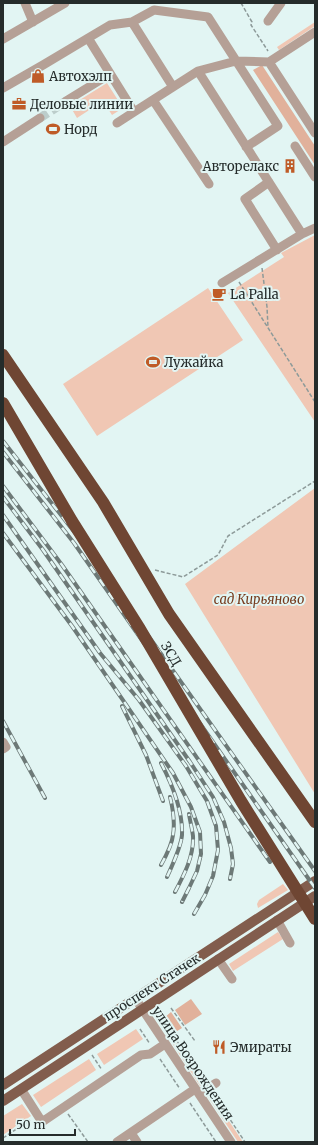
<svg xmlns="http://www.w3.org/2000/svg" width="318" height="1145" font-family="Merriweather,serif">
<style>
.green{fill:#f0c7b4}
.forest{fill:#e1b19b}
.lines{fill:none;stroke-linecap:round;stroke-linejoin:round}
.minor-tunnel{stroke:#bccdcb;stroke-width:9;stroke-dasharray:9 4.5;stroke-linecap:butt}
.path{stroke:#8d9a99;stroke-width:1.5;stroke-dasharray:4 2;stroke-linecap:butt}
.minor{stroke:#b5a096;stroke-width:9}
.major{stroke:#825d4d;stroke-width:10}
.highway{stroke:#6f4633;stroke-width:12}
.rail-casing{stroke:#6d7977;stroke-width:4}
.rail{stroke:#e2f5f3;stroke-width:2.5;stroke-dasharray:8;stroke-linecap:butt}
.highway-bridge{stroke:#6f4633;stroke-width:12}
.labels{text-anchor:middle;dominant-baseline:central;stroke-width:4;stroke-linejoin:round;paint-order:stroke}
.poi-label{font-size:13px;fill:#252c2b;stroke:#e2f5f3;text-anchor:start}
.park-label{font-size:13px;font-style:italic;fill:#763a1c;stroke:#e2f5f3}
.street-label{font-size:13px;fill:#252c2b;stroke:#e2f5f3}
</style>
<rect width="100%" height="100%" fill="#e2f5f3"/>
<path class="green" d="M315 22V26L279 50 277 47Z
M107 83 123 108 112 115 103 101 77 118 70 106Z
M315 235V422L228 293 284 257 281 253Z
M208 288 243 340 97 436 63 384Z
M315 488V794L185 584Z
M283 884 288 890 258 908 257 904 259 900Z
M278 932 283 939 233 971 229 964Z
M162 1021 204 1085 200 1086 159 1023Z
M136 1029 143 1039 104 1065 97 1054Z
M89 1059 96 1070 41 1107 33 1095Z
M209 1091 243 1142H238L206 1094Z
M22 1104 31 1116 3 1135V1116Z"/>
<path class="forest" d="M262 65 315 146V165L253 70Z
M191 999 202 1014 185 1025 175 1010Z
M171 1012 182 1028 174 1033 164 1018Z"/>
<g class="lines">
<path class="minor-tunnel" d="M40 118 66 101"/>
<path class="path" d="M241 3 252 22 251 25 268 51
M262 268 267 307 268 327
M239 282 315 402
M155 570 183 577 218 555 228 536 315 481
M171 1008 195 1041
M160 1016 204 1081
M140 1029 150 1044
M92 1055 102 1070
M160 1059 180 1089
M214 1095 245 1142
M190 1103 216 1142
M68 1114 88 1142
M3 1138 30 1120"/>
<path class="minor" d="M25 3 33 22
M268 21 281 3
M132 22 173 87
M88 38 134 112 198 71 236 61 269 62
M3 39 65 3
M269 62 315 133
M269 62 315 32
M198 71 302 234
M3 88 43 65 110 25 132 22 154 10 208 17 278 126 246 147
M153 100 209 184
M66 101 110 74
M117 123 134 112
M3 142 40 118
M295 146 315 177
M269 182 245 199 277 250
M222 283 302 234 315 228
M3 742 6 747 3 749
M277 920 290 943
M218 959 232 979
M135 998 231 1142
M21 1089 42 1122 141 1055 150 1054 165 1044
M199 1094 216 1083
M131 1133 137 1142
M117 1142 195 1089"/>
<path class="major" d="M3 1085 315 881
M3 1101 315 896"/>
<path class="highway" d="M3 355 103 502 169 614 315 822"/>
<defs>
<path id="rail" d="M3 441 79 538 315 871
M3 452 74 543 315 888
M3 486 62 565 270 862
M3 497 43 550 190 762 213 797 224 822 231 848 233 864 230 879
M3 515 100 653 139 700 186 766 207 801 216 826 218 850 213 876 205 895 194 914
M3 533 72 626 173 773 191 807 200 832 201 854 197 871 189 888 182 902
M122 706 146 755 163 801
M3 721 45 798
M161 763C172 784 183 812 182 835 181 847 172 866 167 877
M161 865C166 856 172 845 173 835 175 823 173 809 170 797
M175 892C184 875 194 856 193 836 192 828 190 821 189 814"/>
</defs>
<use href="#rail" class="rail-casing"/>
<use href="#rail" class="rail"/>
<path class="highway-bridge" d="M3 403 72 521 140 629 241 801 315 919"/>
</g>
<defs>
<symbol id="shop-bare" viewBox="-9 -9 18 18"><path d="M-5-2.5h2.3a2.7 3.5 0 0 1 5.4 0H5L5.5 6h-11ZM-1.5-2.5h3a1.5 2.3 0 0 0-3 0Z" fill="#bf5b27" stroke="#e2f5f3" stroke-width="2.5" paint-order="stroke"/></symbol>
<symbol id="office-bare" viewBox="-9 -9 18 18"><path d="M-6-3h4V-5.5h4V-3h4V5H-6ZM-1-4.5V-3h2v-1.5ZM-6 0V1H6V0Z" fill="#bf5b27" stroke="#e2f5f3" stroke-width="2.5" paint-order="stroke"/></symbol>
<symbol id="stadium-bare" viewBox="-9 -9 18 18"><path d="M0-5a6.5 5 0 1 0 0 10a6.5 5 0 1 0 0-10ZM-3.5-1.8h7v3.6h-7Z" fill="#bf5b27" stroke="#e2f5f3" stroke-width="2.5" paint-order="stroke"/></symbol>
<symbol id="building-bare" viewBox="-9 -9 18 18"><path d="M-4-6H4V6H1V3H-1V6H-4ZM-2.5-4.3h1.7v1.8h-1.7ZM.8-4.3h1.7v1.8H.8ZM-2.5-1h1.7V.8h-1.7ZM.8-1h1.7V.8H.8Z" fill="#bf5b27" stroke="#e2f5f3" stroke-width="2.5" paint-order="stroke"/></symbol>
<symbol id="cafe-bare" viewBox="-9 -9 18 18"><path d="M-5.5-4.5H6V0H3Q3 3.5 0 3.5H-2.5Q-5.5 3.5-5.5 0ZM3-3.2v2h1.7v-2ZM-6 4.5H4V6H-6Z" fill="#bf5b27" stroke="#e2f5f3" stroke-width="2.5" paint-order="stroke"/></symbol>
<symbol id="restaurant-bare" viewBox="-9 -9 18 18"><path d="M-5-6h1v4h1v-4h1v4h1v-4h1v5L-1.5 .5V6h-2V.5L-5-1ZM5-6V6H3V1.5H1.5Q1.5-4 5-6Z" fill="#bf5b27" stroke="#e2f5f3" stroke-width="2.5" paint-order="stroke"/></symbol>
</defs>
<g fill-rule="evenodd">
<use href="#shop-bare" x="28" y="66" width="20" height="20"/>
<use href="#office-bare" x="9" y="94" width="20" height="20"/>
<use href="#stadium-bare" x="43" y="119" width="20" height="20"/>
<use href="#building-bare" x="280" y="156" width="20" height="20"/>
<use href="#cafe-bare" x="209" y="284" width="20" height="20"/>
<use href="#stadium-bare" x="143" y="352" width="20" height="20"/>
<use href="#restaurant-bare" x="209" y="1037" width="20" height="20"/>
</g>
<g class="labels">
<g class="poi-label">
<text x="49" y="76">Автохэлп</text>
<text x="30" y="104">Деловые линии</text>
<text x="64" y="129">Норд</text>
<text x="279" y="166" text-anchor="end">Авторелакс</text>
<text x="230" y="294">La Palla</text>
<text x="164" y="362">Лужайка</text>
<text x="230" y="1047">Эмираты</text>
</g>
<g class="park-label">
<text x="259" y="599">сад Кирьяново</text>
</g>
<g class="street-label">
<text transform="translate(171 654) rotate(59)">ЗСД</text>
<text transform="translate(152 987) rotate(-33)">проспект Стачек</text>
<text transform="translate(193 1063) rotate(56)">улица Возрождения</text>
</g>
</g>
<rect width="318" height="1145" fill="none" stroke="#252c2b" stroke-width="8"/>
<path d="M10 1129v6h65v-6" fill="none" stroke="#252c2b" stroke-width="2"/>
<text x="16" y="1129" font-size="12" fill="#252c2b" stroke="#e2f5f3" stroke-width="3" paint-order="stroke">50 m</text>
</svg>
